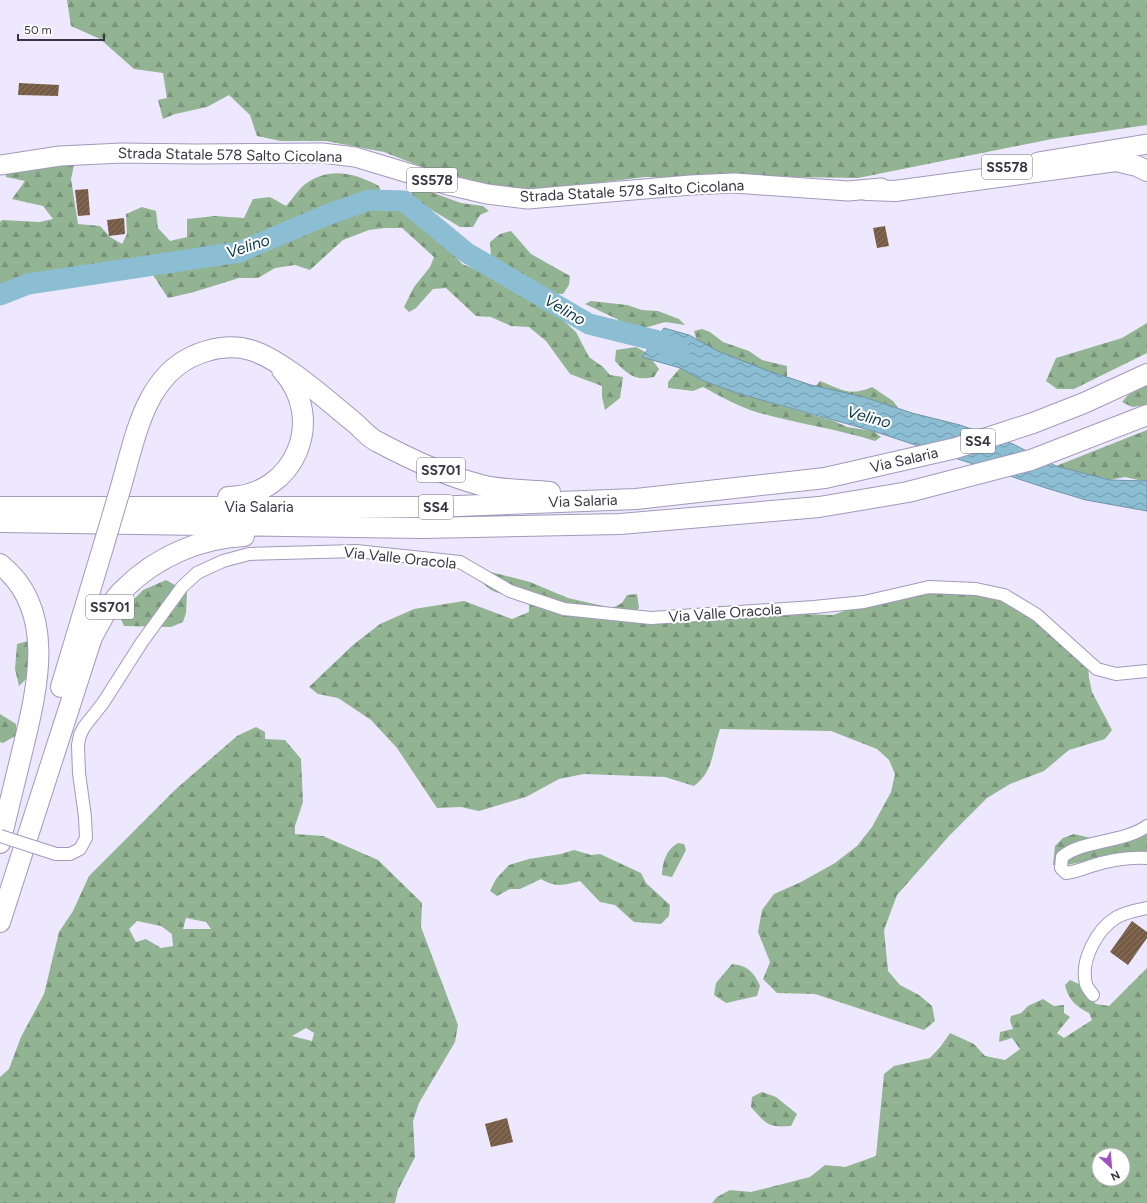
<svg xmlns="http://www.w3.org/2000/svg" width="1147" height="1203" font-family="Figtree,sans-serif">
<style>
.forest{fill:url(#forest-firs);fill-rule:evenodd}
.water{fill:url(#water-waves);stroke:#7294a8}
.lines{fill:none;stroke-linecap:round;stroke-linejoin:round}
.river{stroke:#8bbdd3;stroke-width:21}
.building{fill:url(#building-hatch)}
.minor-casing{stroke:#a199ba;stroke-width:14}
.primary-casing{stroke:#a199ba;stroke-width:21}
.trunk-casing{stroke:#a199ba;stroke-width:22}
.minor{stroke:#fff;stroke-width:12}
.primary{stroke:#fff;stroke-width:19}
.trunk{stroke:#fff;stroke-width:20}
.minor-bridge-casing{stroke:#a199ba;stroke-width:14;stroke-linecap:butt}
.trunk-bridge-casing{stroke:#a199ba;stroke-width:22;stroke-linecap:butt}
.minor-bridge{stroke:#fff;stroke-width:12}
.trunk-bridge{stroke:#fff;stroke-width:20}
.labels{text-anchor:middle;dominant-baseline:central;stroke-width:4;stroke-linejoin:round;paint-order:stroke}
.shield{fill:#fff;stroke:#74727c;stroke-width:1}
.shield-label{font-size:14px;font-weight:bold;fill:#393644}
.street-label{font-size:15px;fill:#393644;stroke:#fff}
.water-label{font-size:16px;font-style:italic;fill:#0a3747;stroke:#fff}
</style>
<defs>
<pattern id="forest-firs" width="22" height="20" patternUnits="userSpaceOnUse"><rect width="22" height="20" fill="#92b492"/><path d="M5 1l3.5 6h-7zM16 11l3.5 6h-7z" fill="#789379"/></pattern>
<pattern id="water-waves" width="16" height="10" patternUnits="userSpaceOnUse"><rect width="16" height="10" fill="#8bbdd3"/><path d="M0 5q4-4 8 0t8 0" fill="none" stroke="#739aad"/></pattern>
<pattern id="building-hatch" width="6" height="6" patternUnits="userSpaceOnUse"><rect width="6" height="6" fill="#765b45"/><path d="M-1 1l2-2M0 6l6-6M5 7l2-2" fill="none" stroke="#8a7566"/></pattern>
</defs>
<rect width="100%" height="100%" fill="#ede8fe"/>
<path class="forest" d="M67 0H1147V125L1052 139 858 178 734 176 702 178 645 177 540 190 490 185 425 168 384 152 326 141H281L257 136 250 115 229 95 207 107 175 114 163 119 158 100 167 98 163 73 134 69 100 39 71 26Z
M74 165 71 179 78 224 100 226 110 237 122 244 127 234 126 214 142 207 156 211 158 228 170 241 187 237V219L215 216 244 218 253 199 270 197 286 206C292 200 297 191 304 185 329 166 354 173 379 186L381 192 340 204 255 237 216 249 37 280 0 290V222L2 220 39 222 53 219 43 206 12 199 25 181 6 177V170Z
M420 188 461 203 483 206 489 211 480 215 473 227H460L412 198V191Z
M370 206 393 207 413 216 447 246 462 264 489 275 517 294 556 314 576 332 589 357 603 367 610 375 623 377 620 398 605 410 602 397V386L570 374 546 341 529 327 511 326 491 317 476 316 446 288 433 289 416 308 409 312 404 307 414 287 430 267 434 257 402 228H385L369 230 343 240 310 270 295 265 275 268 258 278H239L194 292 168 298 153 275 190 268 276 244 310 228Z
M511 231 531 254 570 276 569 285 563 294 541 293 522 284 491 256 490 242 500 234Z
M591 301 627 305 642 310 658 311 679 319 685 325 665 322 648 327 630 329 617 319 585 304Z
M1147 323V353L1074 389H1057L1046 381 1056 358 1122 338Z
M702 329 710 332 723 342 749 351 762 360 787 366V380L773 379 697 341 694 331Z
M636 347 647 353 659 369 654 377C635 381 628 375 615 361L616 350Z
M680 368 692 369 704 381 740 394 834 421 847 427 873 431 881 437 875 441C834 428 791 423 750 410 734 404 718 395 703 387L693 391 668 388V382Z
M820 381C841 389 849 397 872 387L893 401 903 414 829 392 816 386Z
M1147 385V405L1132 407 1122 402 1128 395Z
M1147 430V482L1125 477 1110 480 1056 466Z
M487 571 530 582 568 598 612 608 622 603 627 595 637 594 639 608 634 614 687 615 716 606 795 605 804 614 833 615 858 606 924 593 981 594 1010 604 1087 652 1089 678 1092 692 1112 730 1105 739 1069 750 1044 771 1010 784 987 798 949 836 897 895 884 930 888 971 900 985 919 995 932 1006 935 1021 924 1030 815 994 777 993 763 979 770 962 758 932 762 910 774 894 801 882 835 863 857 846 872 827 891 792 895 774 889 760 877 749 831 731 720 729C712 751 714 771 694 786L665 777 584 774 559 779 526 797 479 811 461 807 437 808 397 748 371 720 338 698 318 694 309 687 353 645 380 624 414 609 464 601 512 619 529 612V602L520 593C497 596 488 592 475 573Z
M166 580 187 592 186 613 183 622 171 627 124 626 119 615 143 590Z
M28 641 32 673 19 686 15 669 17 644Z
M0 714 16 724 17 735 3 743 0 742Z
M256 727 265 732V739L285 740 301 759 303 802 295 826V834L323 836 378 860 422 903 421 927 458 1025 455 1042 419 1103 413 1121 415 1157 398 1190 395 1203H0V1077L9 1069 21 1037 44 994 59 932 73 911 89 876 176 789 237 736ZM186 918 206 922 211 929H183ZM137 921 161 926 172 934 173 946 161 948 146 939 136 942 129 929ZM306 1028 314 1033 312 1041 292 1036Z
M1147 830V853L1115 855 1067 865 1068 855Z
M1074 834 1091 838 1056 865H1053L1055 846 1063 838Z
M678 843 684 844 686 850 672 877 662 875C662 864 666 849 678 843Z
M574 850 591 855 600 854 641 873 646 883 670 905 669 916 661 924 634 922 615 905 600 902 580 881C564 885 556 888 541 879L520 889H510L497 896 490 891 496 879 509 865 529 859 561 854Z
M732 964C747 965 754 972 760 986L757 996 726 1003 714 995 716 983Z
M1147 968V1203H712L717 1197 730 1190 751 1192 810 1177 825 1165 845 1167 876 1156 884 1074 894 1066 930 1058 941 1046 950 1033 974 1044 985 1056 1005 1060 1020 1049 1012 1038 999 1042 1000 1032 1013 1029 1010 1021 1011 1016 1021 1013 1028 1006 1043 999 1054 1006 1064 1005V1013L1070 1017 1057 1033 1064 1038 1092 1020 1089 1013C1077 1007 1068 1000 1065 985L1070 980 1079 984 1087 996 1096 1004 1109 1006ZM1099 1155H1123V1179H1099Z
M762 1092 776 1097 797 1114 791 1126C768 1128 766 1124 751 1107L752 1097Z"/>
<path class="water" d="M664 328 689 335 718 351 766 370 811 385 864 397 912 413 960 425 1013 444 1056 466 1110 480 1147 481V511L1086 500 1046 488 873 431 740 394 704 381 680 368 642 357Z"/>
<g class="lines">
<path class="river" d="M0 295 28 284 239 252 324 216 369 200 404 201 467 253 589 324 658 341 680 352"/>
</g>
<path class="building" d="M19 83 59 85 58 96 18 95Z
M88 189 90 215 78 216 75 190Z
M124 218 125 234 109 236 107 220Z
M885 226 889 246 877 248 873 228Z
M1132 921 1147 932V938L1128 965 1110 952Z
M507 1118 513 1142 491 1147 485 1124Z"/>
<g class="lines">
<defs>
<path id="minor" d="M1147 826C1124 843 1081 840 1062 857L1061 868 1066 873C1075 872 1082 869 1091 866 1110 860 1127 857 1147 858
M56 854H70L80 849 86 838 85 817 79 773 78 745 80 735 84 727 103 703 142 642 182 587 197 573 223 561 249 554 356 551 460 562 510 591 564 609 651 618 814 607 864 602 929 587 976 589 1004 595 1037 615 1097 669 1116 674 1147 671
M1093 995C1091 992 1087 988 1086 984 1080 960 1097 929 1117 917 1126 912 1137 910 1147 908"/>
<path id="primary" d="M1038 162 1147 144
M0 165 60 156 122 153 196 154 322 153 355 157 448 185 487 194 528 199 691 185 734 183 848 191 881 188"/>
<path id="trunk" d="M866 190 895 191 1116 161 1137 166 1147 171
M120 490C136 436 145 368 207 351 241 341 263 352 291 372 313 387 334 406 355 423 362 429 369 438 378 442 410 459 446 476 481 485 498 490 531 490 550 492
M228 497C295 496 327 419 282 370
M0 507H431L636 499 825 478 956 448 1033 423 1084 403 1147 374
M0 522 422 528 620 524 819 507 908 492 1031 460 1147 415
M0 564C58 610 37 690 22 752 15 782 7 813 0 843
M61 687 104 544
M0 922 92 637C101 621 110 602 124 589 156 557 200 538 244 536"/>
</defs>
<use href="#minor" class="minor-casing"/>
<use href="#primary" class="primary-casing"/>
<use href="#trunk" class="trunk-casing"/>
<use href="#minor" class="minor"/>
<use href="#primary" class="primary"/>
<use href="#trunk" class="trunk"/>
<defs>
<path id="minor-bridge" d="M0 836 56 854"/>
<path id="trunk-bridge" d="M104 544 120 490"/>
</defs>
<use href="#minor-bridge" class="minor-bridge-casing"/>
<use href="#trunk-bridge" class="trunk-bridge-casing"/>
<use href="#minor-bridge" class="minor-bridge"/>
<use href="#trunk-bridge" class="trunk-bridge"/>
</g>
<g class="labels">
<g class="shield">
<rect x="982" y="155" width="50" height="24" rx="3"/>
<rect x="407" y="168" width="50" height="24" rx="3"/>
<rect x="961" y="429" width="34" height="24" rx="3"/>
<rect x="417" y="458" width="48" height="24" rx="3"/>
<rect x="419" y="495" width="34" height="24" rx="3"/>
<rect x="86" y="595" width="48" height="24" rx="3"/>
</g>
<g class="shield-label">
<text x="1007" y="167">SS578</text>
<text x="432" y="180">SS578</text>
<text x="978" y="441">SS4</text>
<text x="441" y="470">SS701</text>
<text x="436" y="507">SS4</text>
<text x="110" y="607">SS701</text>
</g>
<g class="street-label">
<text transform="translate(230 155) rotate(1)">Strada Statale 578 Salto Cicolana</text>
<text transform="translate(632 191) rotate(-3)">Strada Statale 578 Salto Cicolana</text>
<text transform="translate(904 460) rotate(-13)">Via Salaria</text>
<text transform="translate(583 501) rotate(-2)">Via Salaria</text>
<text x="259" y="507">Via Salaria</text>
<text transform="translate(400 558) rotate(6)">Via Valle Oracola</text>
<text transform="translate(725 613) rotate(-4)">Via Valle Oracola</text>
</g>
<g class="water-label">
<text transform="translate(248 246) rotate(-18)">Velino</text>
<text transform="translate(565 310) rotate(30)">Velino</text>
<text transform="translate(869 417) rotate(15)">Velino</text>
</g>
</g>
<g transform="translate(1111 1167) rotate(154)"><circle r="19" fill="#ffffff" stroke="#b0afb4"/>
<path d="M0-3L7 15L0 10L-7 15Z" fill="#a151c2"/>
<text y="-6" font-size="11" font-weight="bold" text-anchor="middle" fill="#393644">N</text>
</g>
<path d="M18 34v6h86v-6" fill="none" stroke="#393644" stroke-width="2"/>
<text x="24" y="34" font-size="12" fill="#393644" stroke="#ffffff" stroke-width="3" paint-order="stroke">50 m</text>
</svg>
